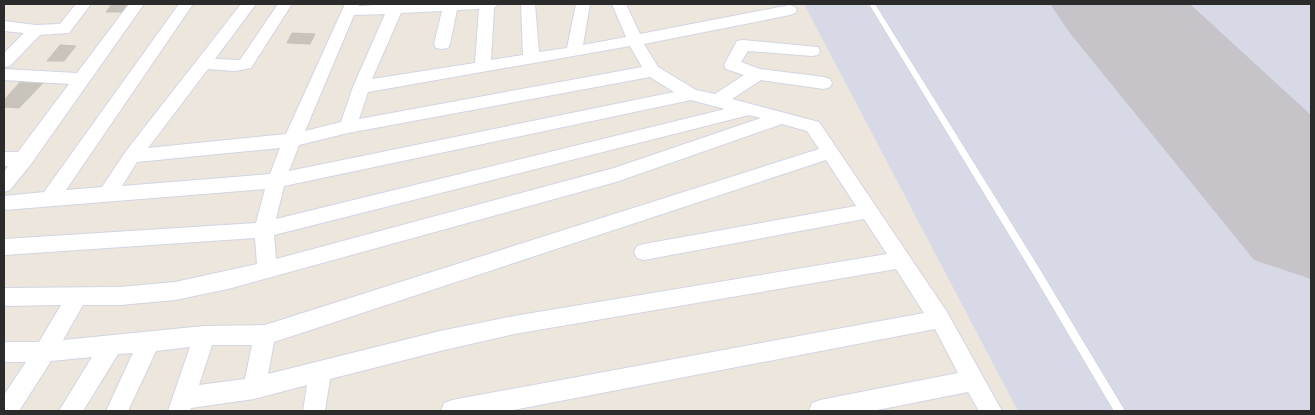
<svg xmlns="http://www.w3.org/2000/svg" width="1315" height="415" font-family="Rubik,sans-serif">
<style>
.airport{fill:#d7dae6}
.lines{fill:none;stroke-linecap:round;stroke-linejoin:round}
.taxiway{fill:#c6c4c9;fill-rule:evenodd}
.runway{fill:#c6c4c9;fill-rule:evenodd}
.building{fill:#c9c4bb;stroke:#c9c2b5}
.service-casing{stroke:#d1d5e4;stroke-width:2}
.minor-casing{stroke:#d1d5e4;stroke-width:2}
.service{fill:#fff;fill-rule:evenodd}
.minor{fill:#fff;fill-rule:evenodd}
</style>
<rect width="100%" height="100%" fill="#ede6dc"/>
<path class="airport" d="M804 4H1311V411H1018Z"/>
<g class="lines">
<path class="taxiway" d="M1230 106 1251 112 1311 193V271L1288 263 1201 127 1209 112Z"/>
<path class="runway" d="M1050 4H1190L1311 115V279L1254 260 1069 32Z"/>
</g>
<path class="building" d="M112 4H130L124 12H106Z
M292 33 315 34 310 44 287 43Z
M60 45 76 46 64 61H47Z
M22 80 45 81 19 108 4 107V100Z"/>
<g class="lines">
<defs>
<path id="service" d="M869 4H875L1036 263 1125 411H1114L1030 269Z"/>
<path id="minor" d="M76 4H91L69 33 40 35 10 66 4 67V53L24 33 4 31V21L36 25 60 24Z
M129 4H144L31 164 10 190 4 192V172L8 166H4V152H18L69 84 4 80V69L77 73Z
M179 4H193L66 190 102 187 126 151 241 4H256L215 59 240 60 278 4H292L251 68 235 71 208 69 148 148 286 134 345 4H359V6L390 4H499L494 8 491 60 523 55 521 4H535L539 52 567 48 576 4H590L583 45 626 37 612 4H626L640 34 790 5 795 7 797 10 795 13 790 15 644 44 658 67 696 90 715 94 744 75 726 69 724 65 737 41 743 40 818 47 820 51 818 55 812 56 748 51 741 62 760 69 824 77 830 79 832 83 830 87 824 89 761 80 732 99 819 122 947 312 1002 411H979L968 392 872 411H809L812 403 820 400 958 373 935 329 508 411H441L444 403 452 400 924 313 896 269 514 334 440 351 330 379 325 411H303L307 385 254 399 191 408 190 411H168L190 347 156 351 128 411H106L133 353 118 354 83 411H59L92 357 51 361 19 411H4V395L26 362H4V342H39L61 305 4 306V288L120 287 175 282 257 264 255 238 4 255V239L256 223 265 189 4 210V196L44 192ZM479 9 475 63 372 79 401 13 442 11 434 44 436 48 442 49 448 48 450 44 457 10ZM385 14 353 87 341 122 305 131 354 15ZM630 46 642 67 359 119 368 92ZM650 77 674 92 289 171 299 145 348 133ZM691 100 725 109 276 219 284 186ZM749 115 761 118 614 168 276 259 274 235ZM782 124 807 131 819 149 265 325 204 326 63 340 83 305H120L175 300 228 289 616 182ZM280 148 270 174 122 186 137 162ZM826 160 856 206 644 244 637 246 634 252 637 258 644 260 864 219 887 254 514 316 440 331 268 374 274 342ZM212 345H252L245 379 199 385Z"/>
</defs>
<use href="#service" class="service-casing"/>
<use href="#minor" class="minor-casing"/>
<use href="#service" class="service"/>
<use href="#minor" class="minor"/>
</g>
<rect width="1315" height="415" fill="none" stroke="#2b2b2b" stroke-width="10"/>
</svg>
